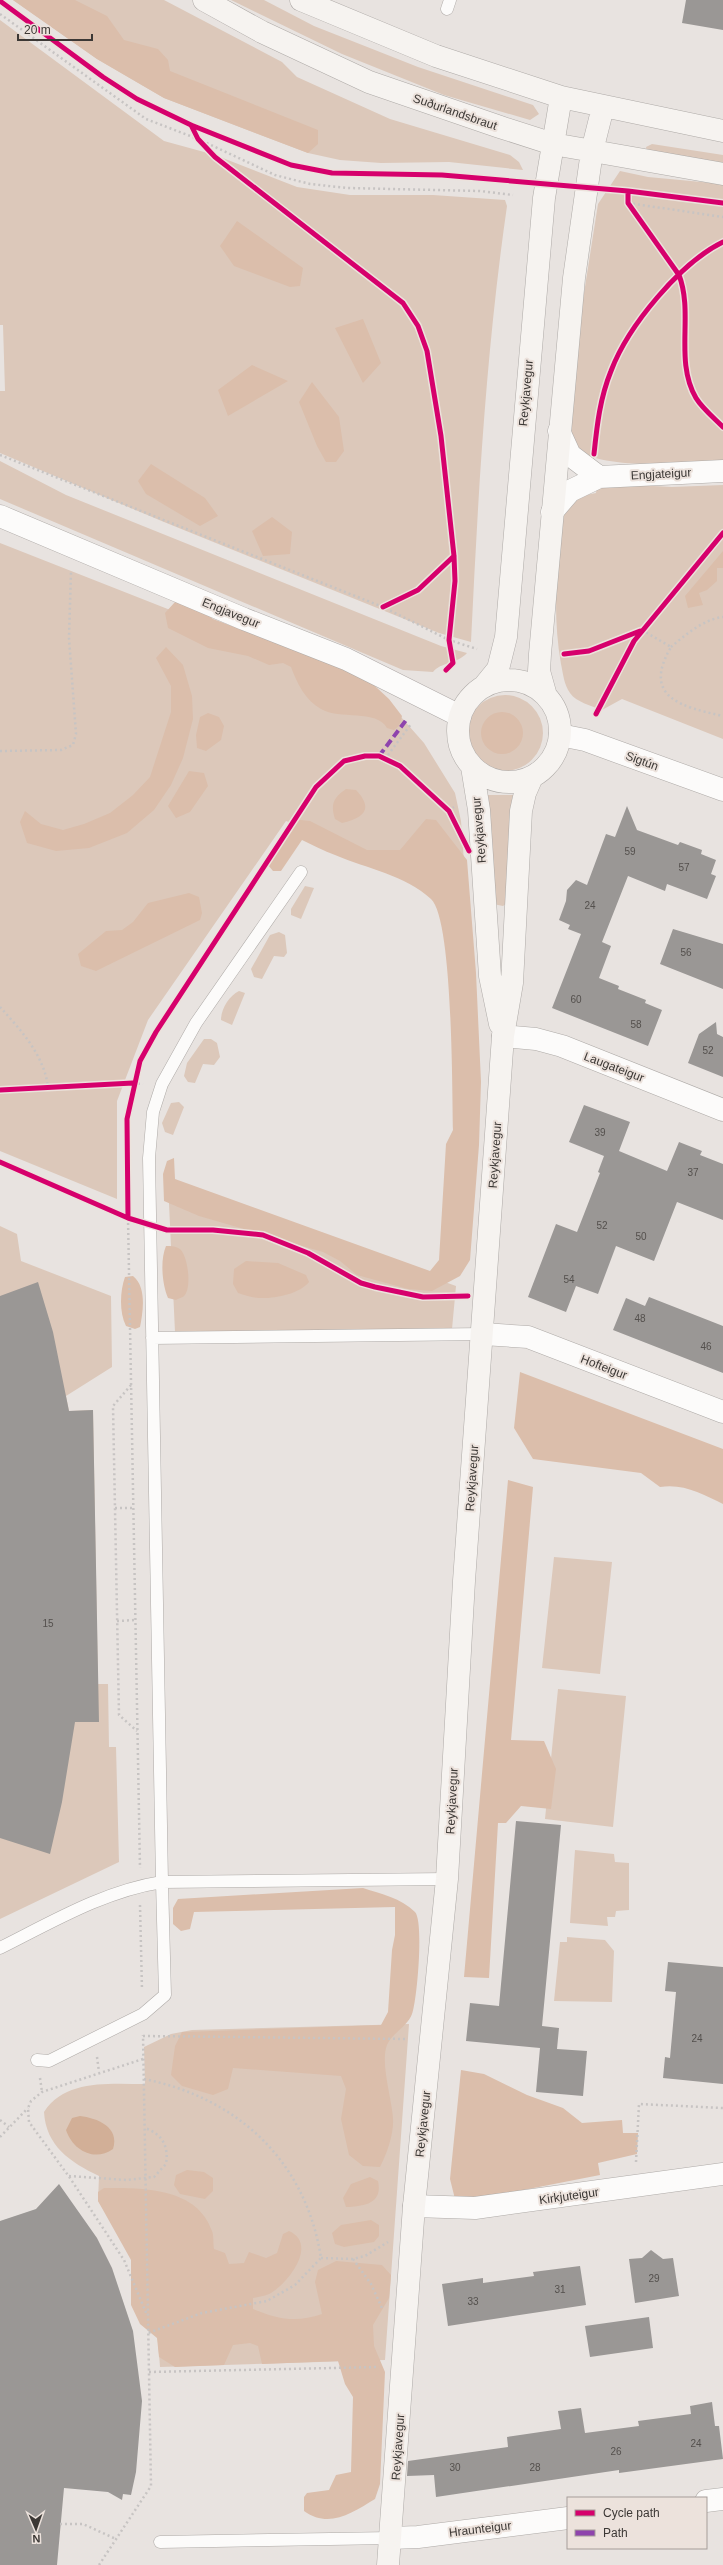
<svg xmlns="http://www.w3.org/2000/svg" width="723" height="2565" font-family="Helvetica,sans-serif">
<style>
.green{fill:#dcc8ba}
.forest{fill:#dbbeab}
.water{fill:#d2af97}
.building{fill:#9a9795}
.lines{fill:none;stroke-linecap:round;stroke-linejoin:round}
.lane-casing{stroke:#aeaaa7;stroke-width:13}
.street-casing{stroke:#aeaaa7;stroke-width:23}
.secondary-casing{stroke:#aeaaa7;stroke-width:23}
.path{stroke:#c7c4c3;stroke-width:2.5;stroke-dasharray:2 3;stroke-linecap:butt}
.lane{stroke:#fcfbfa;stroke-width:12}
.street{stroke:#fcfbfa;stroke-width:22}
.secondary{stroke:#f6f3f0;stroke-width:22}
.quiet{stroke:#8e44ad;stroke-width:4;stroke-dasharray:8 4;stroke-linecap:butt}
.cycleway-casing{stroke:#ece2dc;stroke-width:8}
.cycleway{stroke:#d6006c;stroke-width:5}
.labels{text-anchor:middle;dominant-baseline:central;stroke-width:4;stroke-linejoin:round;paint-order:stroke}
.number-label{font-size:10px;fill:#54504d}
.street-label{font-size:12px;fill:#3c3835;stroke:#ece2dc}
</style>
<rect width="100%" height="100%" fill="#e8e3e0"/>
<path class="green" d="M13 0H164L282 62 297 77 390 119 510 155 519 162 523 170 449 162 381 163 340 160 308 153 164 98 97 59Z
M231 0H264L314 26 418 67 533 105 539 114 530 120 444 95 342 54Z
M0 20 164 141 215 155 297 187 350 195H433L505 200 507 206C486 351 478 496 471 642L439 633 164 522 0 453V391H5L3 325H0Z
M652 144 723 155V164L647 151 646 147Z
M620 171 648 177 723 184V461C688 464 606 470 577 450 574 447 572 443 570 440L582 306 598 204Z
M0 461 66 495 441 646 467 653C457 664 441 662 433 672L403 670 0 499Z
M597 483 672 487 723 485V739L622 699 602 710C592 706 576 702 570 693 564 685 563 673 561 664 552 613 557 565 562 514L581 496 596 493Z
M0 543 343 678 401 717 424 743 455 793 461 821 466 888 286 821 148 1020 117 1101V1199L0 1151Z
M467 733a38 38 0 1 1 76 0a38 38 0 1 1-76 0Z
M488 795H513L507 903 503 906 493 904Z
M305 886 314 888 301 919 291 915V909Z
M279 932 285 935 287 953 284 957 274 956 262 979 254 977 251 969 270 935Z
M239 991 245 993 232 1025 221 1020C221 1009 229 996 239 991Z
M204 1039H211L217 1043 220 1057 214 1065 203 1064 195 1083 188 1082 184 1076 187 1063Z
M179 1102 184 1107 173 1135 165 1132 162 1123 171 1103Z
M168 1182 456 1286 452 1329 175 1332Z
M0 1226 17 1234 21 1261 111 1296 112 1367 66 1396 69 1411 93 1410 98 1684H108L109 1747H116L119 1862 0 1919Z
M554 1557 612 1562 600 1674 542 1668Z
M558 1689 626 1696 613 1827 545 1819Z
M575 1850 614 1854 615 1862 629 1863V1910L616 1911 615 1917H607L608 1926 570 1923Z
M567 1937 605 1940 614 1951 612 2002 554 2001 560 1942H567Z
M409 2024 385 2360 160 2367 156 2317 145 2274 98 2201 99 2176C70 2162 46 2146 44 2112 65 2079 109 2084 145 2084L144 2047 171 2034 192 2030Z"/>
<path class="forest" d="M13 0H75L107 16 124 40 158 49 168 60 170 71 318 130V144L308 153 164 98 97 59Z
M237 221 303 268 300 286 290 287 234 266 220 246Z
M363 319 381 363 363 383 335 328Z
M252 365 288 381 228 416 218 390Z
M312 382 339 417 344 451 336 462H326L317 446 299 402Z
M151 464 205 498 218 516 200 526 146 494 138 481Z
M272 517 292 532 290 554 263 556 252 531Z
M723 551V568H717V581L707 590 699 593 703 605 688 608 685 596Z
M190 601 213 619 363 675 389 699 402 716 399 726 394 730 387 728C377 709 339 720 321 709 305 700 297 683 291 667L283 663 269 665 248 656 208 648 168 628 165 613 175 602Z
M166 647 183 665 192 696 193 719 183 758 171 785 154 810 127 833 89 848 56 851 27 843 20 822 25 811 41 824 63 830 84 824 110 813 133 795 150 777 171 712V686L156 658Z
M481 733a21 21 0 1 1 42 0a21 21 0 1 1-42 0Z
M208 713 219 717 224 726 221 740 206 751 197 748 196 735 200 717Z
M189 771 204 773 208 786 190 812 176 818 168 806Z
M346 789 356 790C374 809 364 818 342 823L335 819C330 804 334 797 346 789Z
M291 819 310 821 367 850H400L426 819 436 820 467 860 476 973 481 1082 479 1145 470 1260 460 1276 432 1291 408 1289 357 1275 340 1261 323 1252 199 1216 164 1201 163 1174 167 1161 174 1158 175 1179 430 1271 439 1260 446 1144 453 1130C452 1093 453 919 431 899 405 875 368 869 335 855 324 851 313 845 302 840L281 871H273L268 865Z
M189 893 199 897 202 913 200 920 96 971 81 966 78 954 106 931 122 930 133 922 148 903Z
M166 1246C171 1246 177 1246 181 1250 188 1258 192 1288 184 1296 183 1297 178 1299 176 1300L168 1298C162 1284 160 1260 166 1246Z
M246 1261 278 1263 306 1275 309 1282C300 1294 273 1299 259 1298 252 1298 245 1295 238 1293L233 1284 234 1269Z
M133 1276C147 1287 143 1312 140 1327L135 1329 126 1326C119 1312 120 1291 125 1277Z
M520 1372 723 1449V1504C703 1494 683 1483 660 1487L641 1473 533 1459 514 1428Z
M508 1480 533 1487 511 1740 544 1741 556 1769 551 1809 521 1806 506 1823H498L489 1978 464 1977Z
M363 1888C381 1894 401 1898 415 1912 424 1921 417 2001 412 2014 408 2026 392 2033 387 2045 380 2063 392 2099 393 2118 394 2134 387 2153 380 2167L363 2166 349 2155 341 2119 346 2089 341 2076 233 2068 228 2089 213 2095 182 2086 171 2075 175 2046 182 2032 381 2025 388 2012 392 1950 395 1935V1907L194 1912 190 1929 181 1931 173 1924V1908L178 1899Z
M461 2070 484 2074 527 2095 563 2108 582 2123 622 2120 623 2133H638L637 2154 598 2163 600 2175 456 2203 450 2179Z
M187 2170 204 2172 213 2178V2191L205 2199 180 2194 174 2185 176 2175Z
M370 2177 378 2181C383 2204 364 2206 346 2207L343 2198 351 2184Z
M104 2188C142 2188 197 2187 212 2231 214 2236 213 2244 214 2249L225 2253 229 2264 244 2263 249 2252 266 2258 277 2253 283 2234 289 2231C318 2244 289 2282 271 2293 266 2296 258 2297 253 2298V2309C278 2319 296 2323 322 2314L315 2282 318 2270 336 2261 382 2265 391 2275 389 2298 373 2325 374 2346 385 2372 380 2484 375 2499C352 2513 329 2529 304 2511V2497L307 2493 329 2490 336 2475 351 2472 353 2397 345 2384 338 2361 262 2364 258 2346 250 2343 233 2345 224 2365 175 2367 159 2357 157 2338 140 2324 131 2305V2260L98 2201V2192Z
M371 2220 379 2225V2236L374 2242 344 2247 335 2244 332 2233 341 2225Z"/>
<path class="water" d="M80 2116C97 2118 120 2127 113 2149 95 2162 73 2151 66 2130L72 2118Z"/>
<path class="building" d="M686 0H723V30L682 23Z
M627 806 637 830 678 845 680 842 702 850 701 854 716 860 711 874 716 876 707 899 667 884 665 891 628 876 602 942 611 946 599 978 619 986 618 989 646 1000 645 1003 662 1010 648 1046 552 1008 581 934 568 929 570 925 559 920 566 901 567 890 576 880 587 885 606 834 615 837Z
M673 929 723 944V989L660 964Z
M716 1022 717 1034 723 1037V1077L688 1063 699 1034Z
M584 1105 630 1122 619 1151 667 1171 679 1142 702 1151 700 1155 723 1164V1220L677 1202 654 1261 616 1246 598 1294 576 1286 566 1312 528 1297 556 1224 577 1232 600 1173 598 1172 604 1156 569 1142Z
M38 1282 53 1332 69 1411 93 1410 99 1722H75L62 1802 50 1854 0 1838V1296Z
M649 1297 723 1326V1373L613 1330 626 1298 645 1306Z
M516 1821 561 1825 542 2026 559 2028 557 2049 587 2051 583 2096 536 2092 540 2048 466 2041 470 2003 499 2006Z
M668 1962 723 1967V2084L663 2078 665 2057 670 2058 676 1992 665 1991Z
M59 2184 97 2238 112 2268 133 2331 142 2401 136 2472 131 2495 123 2494 122 2500 108 2492 64 2488 57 2565H0V2221L36 2209Z
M651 2250 663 2259 673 2258 679 2296 635 2303 629 2259 642 2258Z
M580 2266 586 2305 448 2326 442 2284 483 2278V2283L534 2276 533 2272Z
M649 2317 653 2348 590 2357 585 2326Z
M712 2402 715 2426H719L723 2459 619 2473V2470L436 2497 434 2475 407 2476 408 2461 508 2447 507 2437 561 2429 558 2411 581 2408 585 2433 639 2426 638 2421 691 2414 690 2406Z"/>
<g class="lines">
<defs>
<path id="lane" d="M447 9 450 0
M301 872 196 1023 162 1084 153 1112 149 1158 162 1882 447 1879
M152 1338 483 1334
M0 1948C52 1922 104 1891 162 1882L165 1995 143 2014 49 2061 37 2060
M160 2542 391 2538"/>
<path id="street" d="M559 431 570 455 599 477
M552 512 570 491 599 477 723 471
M0 516 244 619 346 659 460 716
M560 735 585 740 723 790
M503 1036 536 1039 562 1046 723 1110
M483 1334 528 1337 723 1412
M414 2206 475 2208 723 2174
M706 2501 723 2499
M391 2538 418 2537 568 2518"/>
<path id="secondary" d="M204 0 262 32 369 82 500 127 553 144 723 174
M301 0 436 56 561 97 723 131
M458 731a51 51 0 1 1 102 0a51 51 0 1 1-102 0Z
M485 685 498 669 506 637 544 198 561 97
M546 696 539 671 540 654 574 278 592 151 603 107
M472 767 479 810 490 976 500 1024
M388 2565 414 2206 447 1879 464 1581 503 1036 512 983 521 811 525 793 532 777"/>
</defs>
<use href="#lane" class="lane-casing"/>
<use href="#street" class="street-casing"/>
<use href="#secondary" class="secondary-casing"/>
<path class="path" d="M0 14 146 119 198 139 275 175 310 184 348 188 480 191 513 195
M628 203 723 217
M0 455 383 607 449 640 477 649
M642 630 671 647C641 698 683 707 723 716
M671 647C685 635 704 619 723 617
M0 751 61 750 73 745 76 734 69 638 71 571
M385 759 411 724
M449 811 454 807
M0 1007C20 1029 45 1056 48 1088
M133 1083 143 1084
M128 1218 140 1868
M131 1385 113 1406 119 1715 137 1731
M115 1508H134
M117 1621 136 1620
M140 1905 142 1990
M143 2036 407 2039
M97 2057 99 2072
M143 2059 42 2092 31 2101 28 2108 29 2122 70 2178 124 2260 147 2315
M40 2078 42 2092
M144 2079C238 2098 306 2161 321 2258L295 2285 267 2301 202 2313 148 2333
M0 2120 9 2127
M0 2137 28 2108
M636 2162 639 2104 723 2108
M69 2176 126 2180 154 2177 166 2164C169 2146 162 2134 145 2128
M321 2258 353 2259 365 2256 388 2242
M353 2259 371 2284 382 2308
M149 2372 378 2367
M60 2524H83L116 2539
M99 2565 151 2486 143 2035"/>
<use href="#lane" class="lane"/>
<use href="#street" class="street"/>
<use href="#secondary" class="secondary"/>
<path class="quiet" d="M379 756 407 719"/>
<defs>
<path id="cycleway" d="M0 1 103 77 137 99 191 125 291 165 332 173 442 175 628 191 723 203
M191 125 198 139 215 157 403 303 418 326 427 351 441 436 454 556 455 581 449 640 453 663 446 670
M628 191V203L679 275C694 314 674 360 696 398 702 408 714 418 723 427
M594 454C597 425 600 398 611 371 628 326 680 263 723 242
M383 607 418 590 454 556
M564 654 589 651 640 631
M596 714 634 641 723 533
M0 1090 133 1083
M0 1162 128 1218 167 1230H213L263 1235 308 1253 361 1283 375 1287 423 1297 468 1296
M128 1218 127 1119 140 1061 156 1032 316 787 344 761 365 756H379L400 766 449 811 469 851"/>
</defs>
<use href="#cycleway" class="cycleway-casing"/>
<use href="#cycleway" class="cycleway"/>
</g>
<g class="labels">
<g class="number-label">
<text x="630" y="851">59</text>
<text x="684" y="867">57</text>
<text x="590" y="905">24</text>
<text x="686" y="952">56</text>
<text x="576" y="999">60</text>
<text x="636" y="1024">58</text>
<text x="708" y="1050">52</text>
<text x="600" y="1132">39</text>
<text x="693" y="1172">37</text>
<text x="602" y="1225">52</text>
<text x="641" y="1236">50</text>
<text x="569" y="1279">54</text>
<text x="640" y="1318">48</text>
<text x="706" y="1346">46</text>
<text x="48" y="1623">15</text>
<text x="697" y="2038">24</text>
<text x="654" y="2278">29</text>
<text x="560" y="2289">31</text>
<text x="473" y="2301">33</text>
<text x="696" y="2443">24</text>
<text x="616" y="2451">26</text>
<text x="455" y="2467">30</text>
<text x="535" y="2467">28</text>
</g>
<g class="street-label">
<text transform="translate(455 112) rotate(19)">Suðurlandsbraut</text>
<text transform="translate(526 393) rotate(-85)">Reykjavegur</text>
<text transform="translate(661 474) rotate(-3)">Engjateigur</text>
<text transform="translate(231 613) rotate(22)">Engjavegur</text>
<text transform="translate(642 761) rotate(20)">Sigtún</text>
<text transform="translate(479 830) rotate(-95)">Reykjavegur</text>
<text transform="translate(614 1067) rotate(21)">Laugateigur</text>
<text transform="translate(495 1155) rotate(-86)">Reykjavegur</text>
<text transform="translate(604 1367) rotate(21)">Hofteigur</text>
<text transform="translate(472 1478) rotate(-86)">Reykjavegur</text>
<text transform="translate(452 1801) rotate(-87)">Reykjavegur</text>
<text transform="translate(423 2124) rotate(-84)">Reykjavegur</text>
<text transform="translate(569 2196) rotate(-8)">Kirkjuteigur</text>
<text transform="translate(398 2447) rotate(-86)">Reykjavegur</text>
<text transform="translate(480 2529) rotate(-7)">Hraunteigur</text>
</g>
</g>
<rect x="567" y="2497" width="140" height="52" fill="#ece2dc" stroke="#a69e99"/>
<rect x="575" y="2510" width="20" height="6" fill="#d6006c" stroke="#a69e99"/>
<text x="603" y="2517" font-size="12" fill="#3c3835">Cycle path</text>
<rect x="575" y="2530" width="20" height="6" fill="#8e44ad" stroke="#a69e99"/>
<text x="603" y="2537" font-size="12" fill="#3c3835">Path</text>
<g transform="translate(36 2529) rotate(178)" stroke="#ece2dc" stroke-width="3" paint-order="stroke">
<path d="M0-3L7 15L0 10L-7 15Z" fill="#3c3835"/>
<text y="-6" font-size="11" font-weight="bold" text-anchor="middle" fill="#3c3835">N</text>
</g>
<path d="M18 34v6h74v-6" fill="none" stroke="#3c3835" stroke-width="2"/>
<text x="24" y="34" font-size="12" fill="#3c3835" stroke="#ece2dc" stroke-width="3" paint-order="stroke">20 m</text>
</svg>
